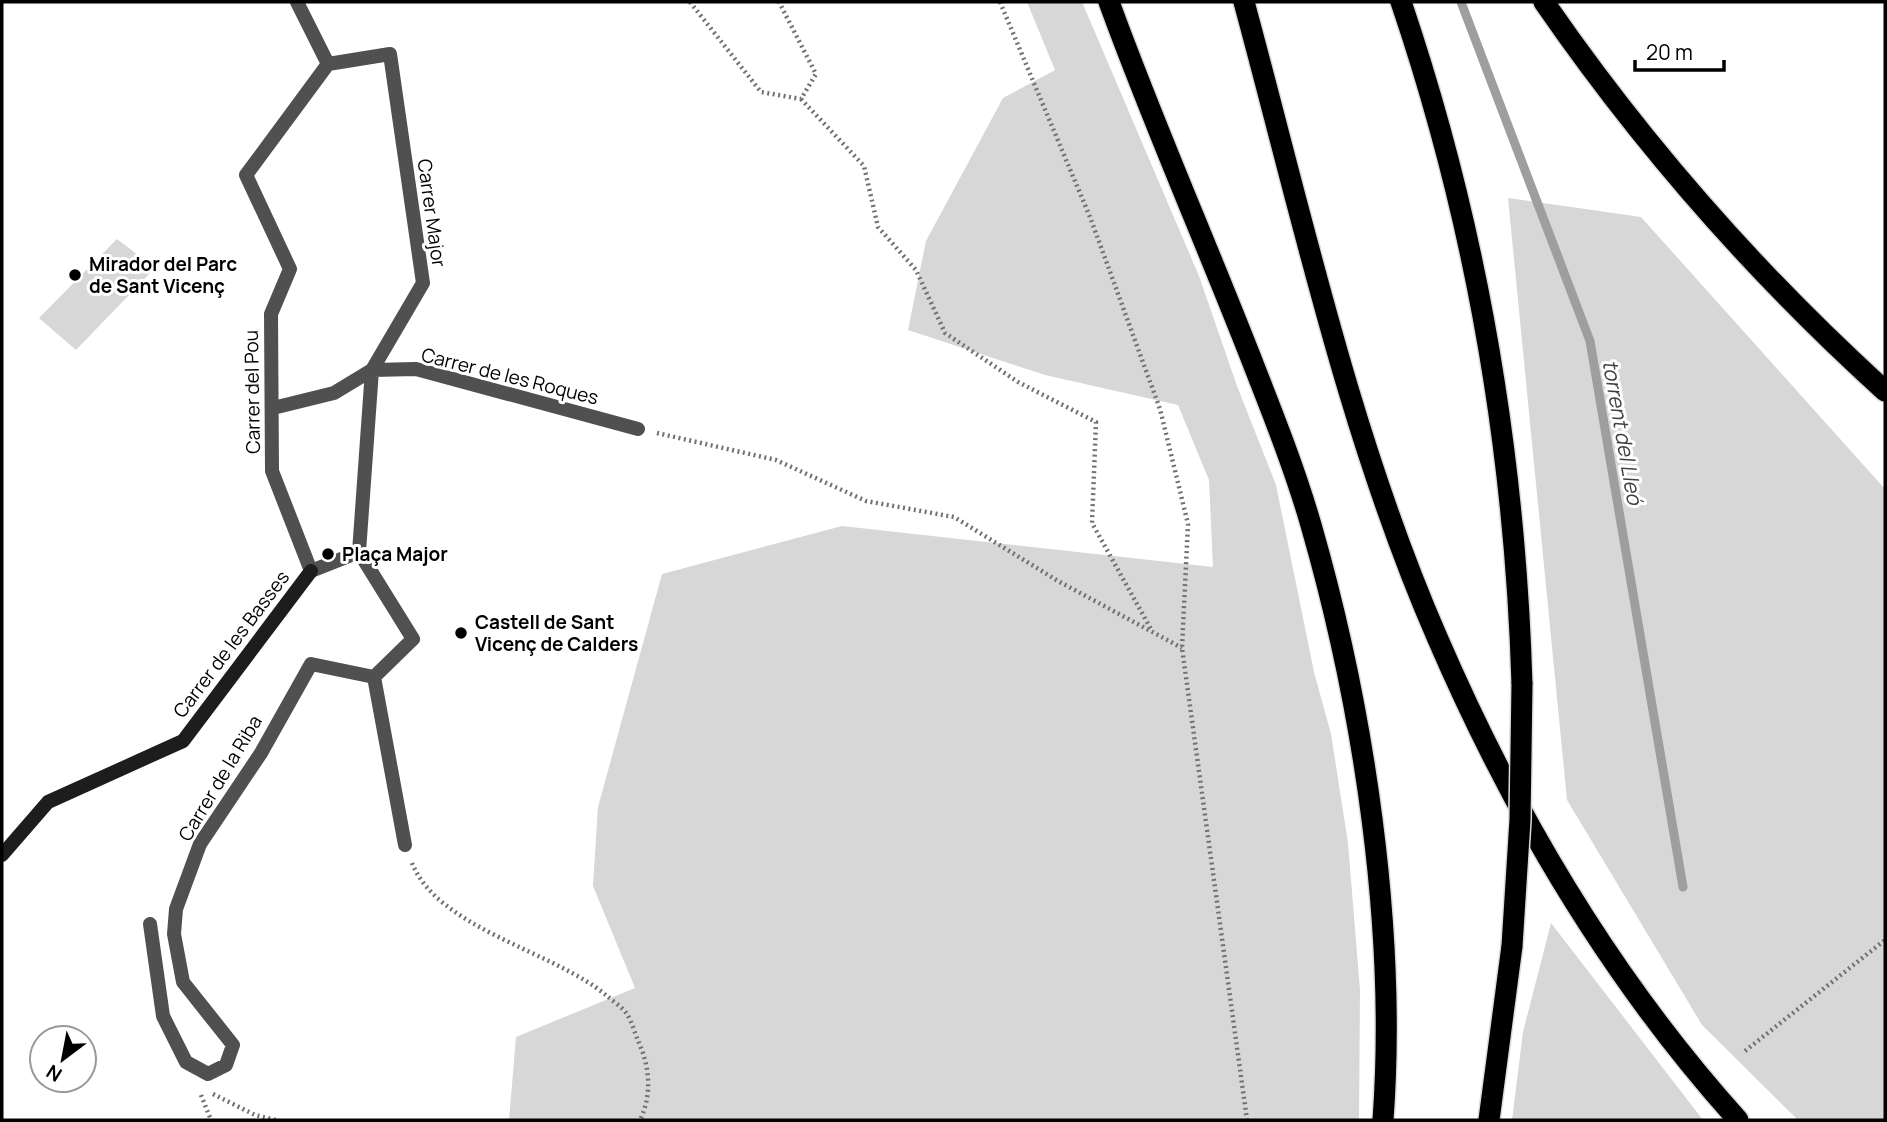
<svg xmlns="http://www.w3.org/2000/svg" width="1887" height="1122" font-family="Manrope,sans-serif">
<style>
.green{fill:#d7d7d7}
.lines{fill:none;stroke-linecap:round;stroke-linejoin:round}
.stream{stroke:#9e9e9e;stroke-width:9}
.highway-casing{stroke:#dbdbdb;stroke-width:24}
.path{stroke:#727272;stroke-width:4.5;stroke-dasharray:2 3.5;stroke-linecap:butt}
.street{stroke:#505050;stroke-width:14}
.secondary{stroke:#1d1d1d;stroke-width:14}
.highway{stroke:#000;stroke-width:21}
.highway-bridge-casing{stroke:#dbdbdb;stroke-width:24;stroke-linecap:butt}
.highway-bridge{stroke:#000;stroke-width:21}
.poi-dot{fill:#000;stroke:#fff;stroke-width:2.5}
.labels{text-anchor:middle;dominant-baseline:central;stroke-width:6;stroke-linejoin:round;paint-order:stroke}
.street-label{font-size:19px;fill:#000;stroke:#fff}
.poi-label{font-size:19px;font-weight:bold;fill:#000;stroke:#fff;text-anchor:start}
.water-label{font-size:21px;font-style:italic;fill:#3f3f3f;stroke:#fff}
</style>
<rect width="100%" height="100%" fill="#fff"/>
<path class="green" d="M1027 2H1082L1199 276 1237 386 1276 485 1314 672 1331 734 1348 843 1360 990 1359 1120H509L516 1037 635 988 593 886 598 807 662 574 842 526 1213 567 1209 480 1178 405 1045 375 908 330 926 241 1003 98 1055 70Z
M1508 198 1641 217 1885 489V1120H1798L1702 1025 1567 800Z
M117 239 155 268 76 350 39 318Z
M1551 923 1703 1120H1512L1523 1032Z"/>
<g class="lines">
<path class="stream" d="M1461 2 1590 341 1683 887"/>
<defs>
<path id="highway" d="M1109 2C1154 126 1208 247 1256 371 1276 422 1296 473 1311 525 1364 709 1397 929 1383 1120
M1244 2C1301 212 1350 438 1437 637 1512 811 1611 979 1738 1120
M1401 2C1476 223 1515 451 1522 684
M1544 2C1642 144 1757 275 1885 391
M1489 1120 1512 946"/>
</defs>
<use href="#highway" class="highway-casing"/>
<path class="path" d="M690 2 761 92 801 99 816 74 779 2
M1000 2 1090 217 1160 409 1188 524 1182 648 1247 1120
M801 99 864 166 878 227 916 270 945 333 1018 382 1096 422 1092 523 1152 631
M657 433 776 460 866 501 954 517 1058 581 1182 648
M412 863C438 929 554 951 607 996 613 1001 622 1007 627 1014 632 1022 635 1034 639 1043 650 1068 652 1095 640 1120
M1745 1051 1885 940
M213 1094 255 1115 276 1120
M201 1095 211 1120"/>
<path class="street" d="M297 2 328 64
M328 64 246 175 290 269 271 314 272 471 311 571 359 552
M328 64 390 54 423 283 372 370 359 552
M372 370 416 369 638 429
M273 408 334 393 372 370
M359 552 413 639 374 677
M374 677 405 845
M150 924 163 1016 186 1062 208 1074 226 1065 233 1045 183 982 174 934 176 909 200 844 261 753 311 664 374 677"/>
<path class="secondary" d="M2 855 48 802 183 741 311 571"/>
<use href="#highway" class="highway"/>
<defs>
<path id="highway-bridge" d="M1512 946 1520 820 1522 684"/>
</defs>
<use href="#highway-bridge" class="highway-bridge-casing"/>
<use href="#highway-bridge" class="highway-bridge"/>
</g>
<g class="poi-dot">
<circle cx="75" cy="275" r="7"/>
<circle cx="328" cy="554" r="7"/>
<circle cx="461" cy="633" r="7"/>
</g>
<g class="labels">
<g class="street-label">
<text transform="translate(432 213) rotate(82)">Carrer Major</text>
<text transform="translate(510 376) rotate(14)">Carrer de les Roques</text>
<text transform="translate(252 392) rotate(-91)">Carrer del Pou</text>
<text transform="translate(231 644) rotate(-53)">Carrer de les Basses</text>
<text transform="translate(220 778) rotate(-59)">Carrer de la Riba</text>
</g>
<g class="poi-label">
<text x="89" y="264">Mirador del Parc<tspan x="89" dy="22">de Sant Vicenç</tspan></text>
<text x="342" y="554">Plaça Major</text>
<text x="475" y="622">Castell de Sant<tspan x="475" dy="22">Vicenç de Calders</tspan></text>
</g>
<g class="water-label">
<text transform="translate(1623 432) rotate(80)">torrent del Lleó</text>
</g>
</g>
<rect width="1887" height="1122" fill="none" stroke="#000000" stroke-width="7"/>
<g transform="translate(63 1059) rotate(212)"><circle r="33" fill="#ffffff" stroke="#999999" stroke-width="2"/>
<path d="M0-5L12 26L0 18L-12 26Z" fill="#000000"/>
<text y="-10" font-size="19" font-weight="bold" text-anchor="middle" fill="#000000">N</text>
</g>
<path d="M1635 60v10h89v-10" fill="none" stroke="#000000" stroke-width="3.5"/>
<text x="1646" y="60" font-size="21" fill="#000000" stroke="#ffffff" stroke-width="5" paint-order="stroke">20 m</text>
</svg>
